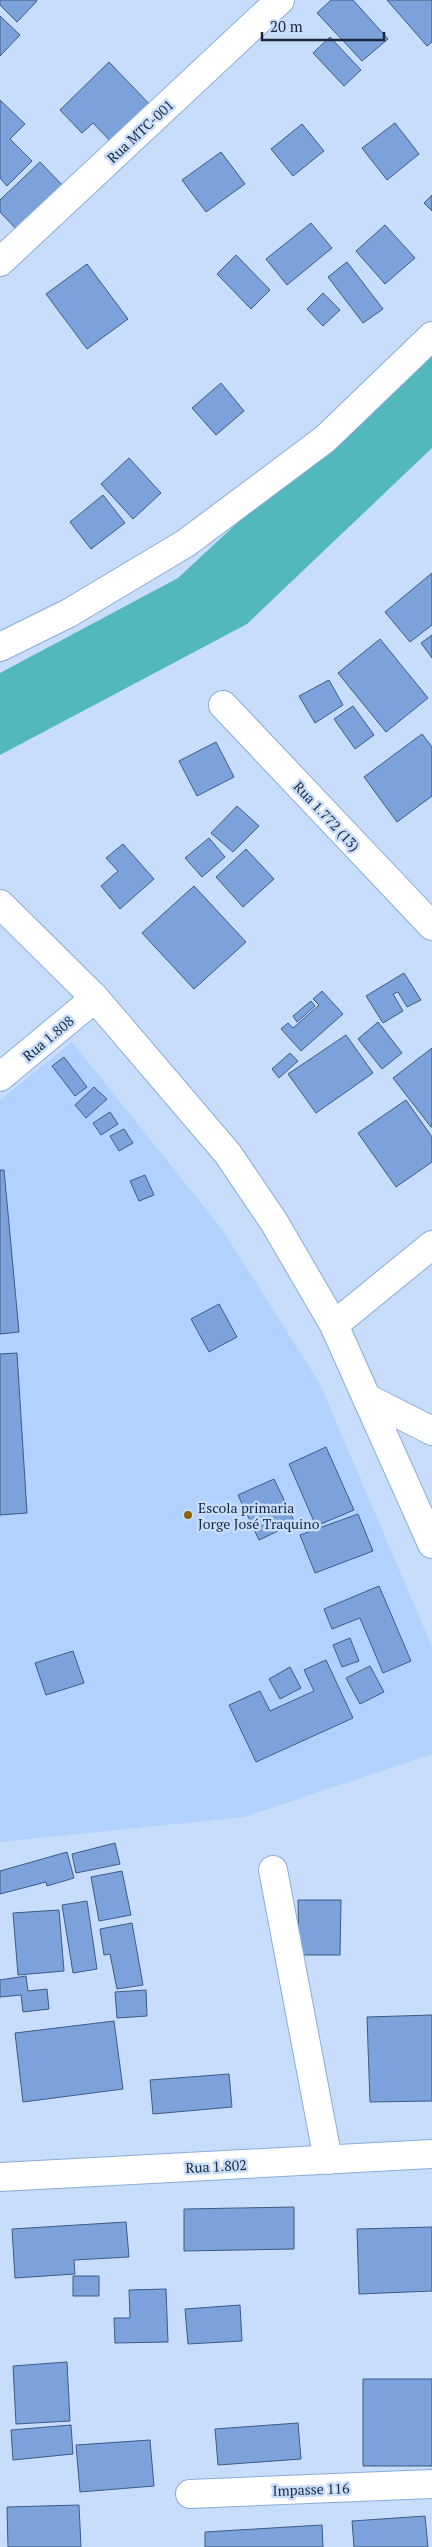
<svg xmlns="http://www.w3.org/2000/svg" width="432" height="2547" font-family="'PT Serif',serif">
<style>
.built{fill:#b1d1fe}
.water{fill:#53b8bb}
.building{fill:#7ba2db;stroke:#3d5b87}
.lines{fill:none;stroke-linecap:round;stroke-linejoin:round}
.minor-casing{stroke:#89abdb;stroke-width:30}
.minor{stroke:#fff;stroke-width:28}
.poi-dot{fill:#8d6207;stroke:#c7ddfb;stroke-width:2}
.labels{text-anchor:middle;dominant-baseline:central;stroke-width:5;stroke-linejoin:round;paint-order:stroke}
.street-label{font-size:14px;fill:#1b283b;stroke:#c7ddfb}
.poi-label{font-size:14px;fill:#1b283b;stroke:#c7ddfb;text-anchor:start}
</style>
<rect width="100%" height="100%" fill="#c7ddfb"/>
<path class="built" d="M72 1042 222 1229 320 1384 432 1647V1754L244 1817 0 1842V1100Z"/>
<path class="water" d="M432 342V448L247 624 0 755V673L178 578Z"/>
<path class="building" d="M0 0H36L37 1 17 22 0 5Z
M331 0H353L388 39 362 61 317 13Z
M387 0H432V42L427 46Z
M0 16 20 35 0 56Z
M330 37 361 70 344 86 313 53Z
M109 62 155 110 116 147 93 123 82 133 60 110Z
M0 100 25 124 10 139 32 161 7 186 0 178Z
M395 123 419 154 387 180 362 148Z
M302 124 324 151 293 176 271 149Z
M221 152 245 184 206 212 182 180Z
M40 162 66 189 20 233 0 212V200Z
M432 195V211L424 203Z
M311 223 332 248 287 285 266 259Z
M385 225 415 258 385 284 356 251Z
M236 255 270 290 251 309 217 274Z
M347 262 383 309 363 323 328 277Z
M87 264 128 319 87 349 46 294Z
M323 293 340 310 323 326 307 309Z
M221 383 244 411 216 435 192 408Z
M129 458 161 493 133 519 101 484Z
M103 495 125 523 91 549 70 522Z
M432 573V625L410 642 385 612Z
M432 635V658L421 643Z
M380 639 428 698 386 732 338 673Z
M329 680 343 705 315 723 299 696Z
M353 706 374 735 355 749 334 719Z
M422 734 432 747V796L397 822 364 777Z
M216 742 234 777 197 796 179 761Z
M237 806 259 826 233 852 211 833Z
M209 838 225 857 202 877 185 858Z
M123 844 154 879 120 909 101 886 118 871 106 858Z
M246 849 274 879 243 907 216 877Z
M194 886 246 942 194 989 142 933Z
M404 973 421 1000 407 1007 398 992 393 994 403 1011 383 1023 366 996Z
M322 991 343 1014 301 1051 281 1029 288 1023 293 1028 319 1005 313 999Z
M311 1001 315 1006 297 1022 293 1016Z
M378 1022 402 1053 382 1069 358 1039Z
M346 1035 373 1073 316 1113 288 1074Z
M432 1048V1127H431L393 1078Z
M290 1053 298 1061 279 1078 272 1069Z
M64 1057 87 1087 75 1096 52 1066Z
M94 1087 107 1099 86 1118 75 1105Z
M406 1100 432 1137V1162L396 1187 358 1133Z
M110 1112 118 1124 101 1135 93 1123Z
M124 1129 133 1143 119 1151 110 1136Z
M0 1170H4L19 1332 0 1334Z
M145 1175 154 1195 139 1201 130 1181Z
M219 1304 237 1337 209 1352 191 1319Z
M17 1353 27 1513 0 1515V1354Z
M326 1447 354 1510 316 1526 289 1464Z
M274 1479 295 1523 259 1540 238 1495Z
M358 1514 373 1551 315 1573 300 1535Z
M379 1586 411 1661 383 1673 360 1618 332 1629 324 1609Z
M350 1638 359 1661 342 1667 333 1645Z
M73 1651 84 1683 46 1695 35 1663Z
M326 1660 353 1718 256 1762 229 1705 260 1691 270 1711 314 1691 304 1670Z
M370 1666 384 1692 360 1704 346 1678Z
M290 1667 301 1688 280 1699 269 1679Z
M115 1843 120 1864 76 1873 72 1854Z
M67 1852 74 1878 47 1886 46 1882 0 1894V1871Z
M122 1871 131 1915 99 1921 91 1877Z
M298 1900H341L340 1955H299Z
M87 1901 97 1969 73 1973 62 1905Z
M59 1910 64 1971 18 1975 13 1913Z
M132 1923 143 1985 117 1989 110 1954 104 1955 100 1929Z
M26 1976 28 1991 47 1989 49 2009 23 2012 21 1995 0 1997V1980Z
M146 1990 147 2016 117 2018 115 1992Z
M432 2015V2101L370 2102 367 2017Z
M114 2021 123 2089 23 2102 15 2033Z
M229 2074 232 2107 153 2114 150 2080Z
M294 2207V2249L184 2251V2209Z
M126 2222 129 2257 74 2260 75 2274 15 2278 12 2229Z
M432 2227V2291L359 2294 357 2229Z
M73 2276H99V2296H73Z
M166 2289 168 2342 115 2343 114 2318H130L129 2290Z
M240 2305 242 2341 188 2344 185 2309Z
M67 2362 70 2421 16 2424 13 2366Z
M363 2379H432V2466H363Z
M298 2423 301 2459 218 2465 215 2429Z
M71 2425 73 2454 13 2460 11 2430Z
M150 2440 154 2486 80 2492 76 2445Z
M79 2505 81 2547H8L7 2507Z
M425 2516 428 2547H354L352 2521Z
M322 2525 323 2547H205V2532Z"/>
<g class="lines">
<defs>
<path id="minor" d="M0 262 280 0
M0 647 69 613 186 543 325 439 432 336
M223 705 432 926
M0 904 95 998 228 1154 274 1222 334 1325 432 1544
M0 1077 95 998
M334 1325 432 1245
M369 1399 432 1431
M273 1870 328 2160
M0 2177 432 2154
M190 2494 432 2484"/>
</defs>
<use href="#minor" class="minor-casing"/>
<use href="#minor" class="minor"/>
</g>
<circle class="poi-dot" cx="188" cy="1515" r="5"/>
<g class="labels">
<g class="street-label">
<text transform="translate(140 131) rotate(-43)">Rua MTC-001</text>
<text transform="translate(327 816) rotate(47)">Rua 1.772 (13)</text>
<text transform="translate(48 1038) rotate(-40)">Rua 1.808</text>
<text transform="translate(216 2166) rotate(-3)">Rua 1.802</text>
<text transform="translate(311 2489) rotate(-2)">Impasse 116</text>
</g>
<g class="poi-label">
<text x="198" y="1507">Escola primaria<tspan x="198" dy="16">Jorge José Traquino</tspan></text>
</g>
</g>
<path d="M262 32v8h122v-8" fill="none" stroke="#1b283b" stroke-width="2.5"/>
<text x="270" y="32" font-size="15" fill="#1b283b" stroke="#c7ddfb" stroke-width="4" paint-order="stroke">20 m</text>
</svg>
